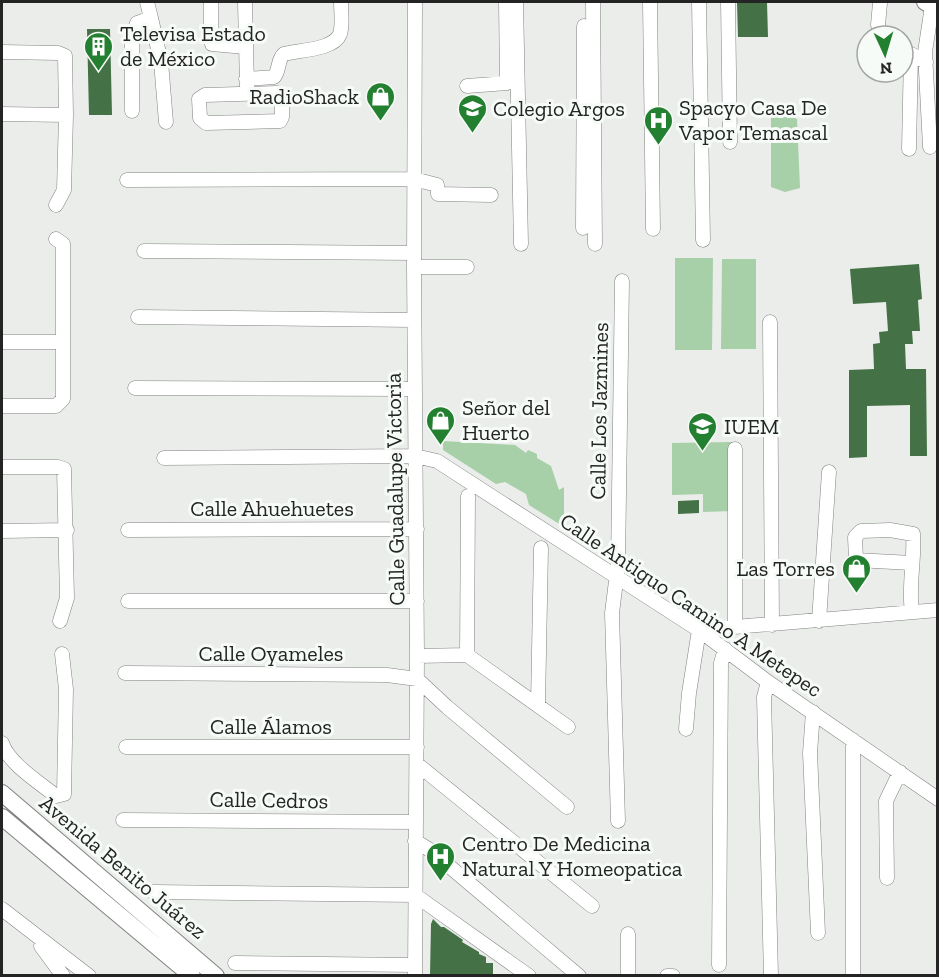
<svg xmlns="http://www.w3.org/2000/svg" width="939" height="977" font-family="'Zilla Slab',serif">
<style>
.green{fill:#a7cfa8}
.building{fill:#447146}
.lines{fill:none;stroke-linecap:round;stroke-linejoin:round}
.minor-casing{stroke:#818381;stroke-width:15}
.major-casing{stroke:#818381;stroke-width:18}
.minor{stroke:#fff;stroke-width:14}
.major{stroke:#fff;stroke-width:16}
.labels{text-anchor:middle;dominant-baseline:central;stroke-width:6;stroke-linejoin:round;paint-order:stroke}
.poi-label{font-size:22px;fill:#232423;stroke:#f7fbf7;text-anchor:start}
.street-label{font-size:22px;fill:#232423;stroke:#f7fbf7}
</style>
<rect width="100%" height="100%" fill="#eaedea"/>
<path class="green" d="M784 112 797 119 800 188 785 192 771 187V114Z
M675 258H713L712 350H675Z
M722 259H756V349H721Z
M443 441 515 445 526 453 528 450 537 454V458L551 466 559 490 564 487V527L529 505 526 494 505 482 496 484 443 450Z
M732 442 733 511 703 512V494L672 495V443Z"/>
<path class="building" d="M737 2H767L768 37H738Z
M87 29H110L112 115H89Z
M919 264 922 299 918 300 920 331H912L913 344H905L906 369H926L927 456H910V405L867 406V457L849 458V370L874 369 873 344 880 343 879 332 888 331 886 302 853 304 850 269Z
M699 500V513L678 514V501Z
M433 919 441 927H444L463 940 462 942 479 952V954L486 957V963H493V975H430L431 924Z"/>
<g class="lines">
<defs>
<path id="minor" d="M211 2V39L212 44 245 47
M245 2 247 86
M516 2 521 244
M593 2 595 244
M650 2 653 229
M699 2 703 240
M728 2 730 142
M151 18 161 62 166 122
M878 25 880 3
M2 52 58 53 65 56 66 115 64 190 56 205
M246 79 274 77C280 70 277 60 284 54 299 50 334 50 340 34 343 25 341 12 341 2
M467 86 507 83 506 2
M277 93 282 97V117L280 121 206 123 200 118 199 99 205 95Z
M132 111V37L137 23 151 18 147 2
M2 114 66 115
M930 147 925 52 932 6
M909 149 911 54 926 62
M127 180 414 179 437 185 438 194 491 195
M583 228 584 26
M144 251 414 253
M414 267H467
M138 317 414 320
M770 322 772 625
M2 342H63
M135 388 414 389
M2 406H56L63 399V244L56 239
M735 449V627
M164 458 415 456 437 461 699 630 768 682 938 799
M2 467H58L64 469 67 598 60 621
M128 530 417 529
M2 531 67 530
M128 601H417
M912 612C908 586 915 560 913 534L890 530 861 531 855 537 856 560 912 563
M819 621 829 472
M699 630 938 610
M467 655 468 496
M417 656 467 655 568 727
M125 673 387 675 417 679 447 707 567 807
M768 682 764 697 771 976
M538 704 541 548
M813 712 810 753 818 933
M686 729 689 693 699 630
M2 743C8 763 40 783 56 796L64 794 66 689 62 654
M126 747H417
M417 764 592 906
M123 820 415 822
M618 821 612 613 618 565 622 281
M415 841 430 850 579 976
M887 878 886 801 900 772
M153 892 415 895 529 976
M2 909 89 976
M41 946 63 976
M235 963 415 965
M719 965 721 663 725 649
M415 976 417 656 414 267 415 2
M628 976V934
M667 976H673
M853 976V740"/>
<path id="major" d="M925 2 938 9
M2 793 216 976
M2 817 192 976"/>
</defs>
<use href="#minor" class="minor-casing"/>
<use href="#major" class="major-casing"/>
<use href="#minor" class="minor"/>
<use href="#major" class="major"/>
</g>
<defs>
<symbol id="building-pin" viewBox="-11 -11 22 30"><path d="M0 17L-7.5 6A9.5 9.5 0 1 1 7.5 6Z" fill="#248031" stroke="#f7fbf7"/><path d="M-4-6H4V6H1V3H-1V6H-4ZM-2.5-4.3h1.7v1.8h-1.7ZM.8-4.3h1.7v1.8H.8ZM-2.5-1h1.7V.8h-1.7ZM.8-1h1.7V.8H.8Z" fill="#fff"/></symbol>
<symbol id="shop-pin" viewBox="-11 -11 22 30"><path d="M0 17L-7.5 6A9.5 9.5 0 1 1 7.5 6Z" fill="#248031" stroke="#f7fbf7"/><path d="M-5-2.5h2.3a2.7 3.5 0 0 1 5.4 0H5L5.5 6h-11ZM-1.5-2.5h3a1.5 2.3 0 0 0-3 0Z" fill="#fff"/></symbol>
<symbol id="school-pin" viewBox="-11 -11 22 30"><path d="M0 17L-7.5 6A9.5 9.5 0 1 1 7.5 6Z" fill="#248031" stroke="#f7fbf7"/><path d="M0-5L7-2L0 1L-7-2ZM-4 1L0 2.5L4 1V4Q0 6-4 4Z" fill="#fff"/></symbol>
<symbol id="hospital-pin" viewBox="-11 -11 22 30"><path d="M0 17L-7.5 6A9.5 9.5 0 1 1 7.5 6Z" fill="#248031" stroke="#f7fbf7"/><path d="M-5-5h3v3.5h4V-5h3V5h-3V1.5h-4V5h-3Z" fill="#fff"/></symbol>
<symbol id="university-pin" viewBox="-11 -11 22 30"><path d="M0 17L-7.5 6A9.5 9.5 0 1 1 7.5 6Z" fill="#248031" stroke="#f7fbf7"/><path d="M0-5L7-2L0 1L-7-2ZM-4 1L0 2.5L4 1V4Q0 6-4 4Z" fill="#fff"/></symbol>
</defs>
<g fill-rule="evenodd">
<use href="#building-pin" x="82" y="30" width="33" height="45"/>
<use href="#shop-pin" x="364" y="80" width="33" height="45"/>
<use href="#school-pin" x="456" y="92" width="33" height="45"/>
<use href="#hospital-pin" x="642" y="104" width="33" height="45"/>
<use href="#shop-pin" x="424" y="404" width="33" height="45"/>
<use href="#university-pin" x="686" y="410" width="33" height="45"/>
<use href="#shop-pin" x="840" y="552" width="33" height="45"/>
<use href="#hospital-pin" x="424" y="840" width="33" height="45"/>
</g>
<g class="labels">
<g class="poi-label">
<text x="120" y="33">Televisa Estado<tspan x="120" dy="25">de México</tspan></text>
<text x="359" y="96" text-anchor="end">RadioShack</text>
<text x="679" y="107">Spacyo Casa De<tspan x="679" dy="25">Vapor Temascal</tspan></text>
<text x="493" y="108">Colegio Argos</text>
<text x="462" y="407">Señor del<tspan x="462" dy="25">Huerto</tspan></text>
<text x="724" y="426">IUEM</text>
<text x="835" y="568" text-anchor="end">Las Torres</text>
<text x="462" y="843">Centro De Medicina<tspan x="462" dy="25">Natural Y Homeopatica</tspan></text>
</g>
<g class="street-label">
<text transform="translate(599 411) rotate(-89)">Calle Los Jazmines</text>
<text transform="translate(395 489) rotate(-91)">Calle Guadalupe Victoria</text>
<text x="272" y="508">Calle Ahuehuetes</text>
<text transform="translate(691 605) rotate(34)">Calle Antiguo Camino A Metepec</text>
<text x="271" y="653">Calle Oyameles</text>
<text x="271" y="726">Calle Álamos</text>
<text transform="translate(269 800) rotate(1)">Calle Cedros</text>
<text transform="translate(123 867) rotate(40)">Avenida Benito Juárez</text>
</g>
</g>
<rect width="939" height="977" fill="none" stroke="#232423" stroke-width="6"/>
<g transform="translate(885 54) rotate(176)"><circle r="28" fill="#f7fbf7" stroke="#a2a5a2" stroke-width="1.5"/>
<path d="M0-4.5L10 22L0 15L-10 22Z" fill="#248031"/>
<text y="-9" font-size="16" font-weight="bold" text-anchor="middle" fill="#232423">N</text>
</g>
</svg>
